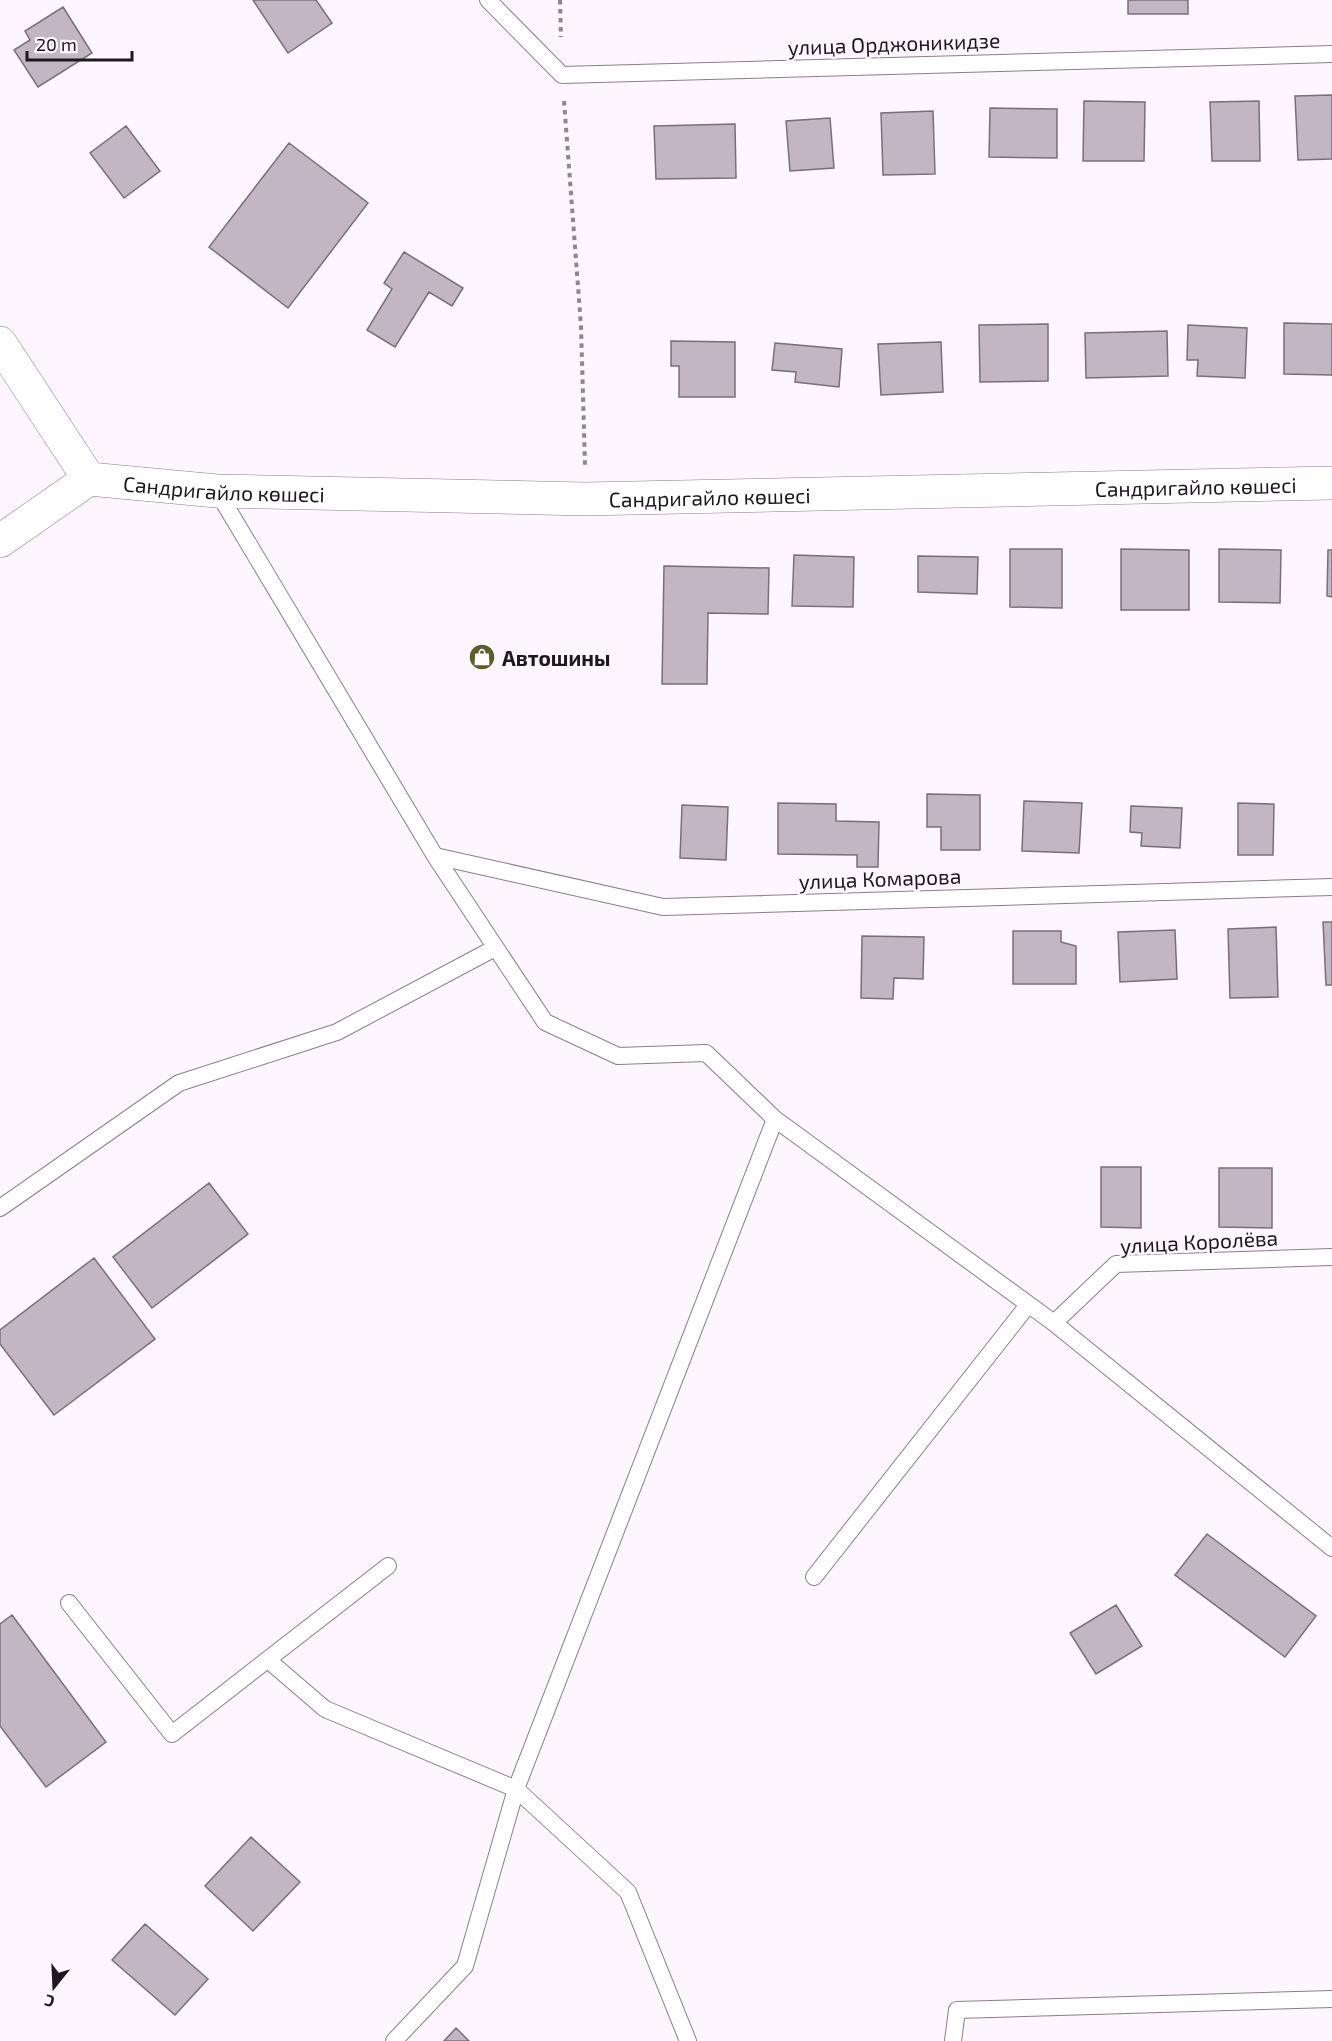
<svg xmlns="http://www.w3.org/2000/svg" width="1332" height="2041" font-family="'Exo 2',sans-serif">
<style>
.building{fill:#c1b6c2;stroke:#796f7a;stroke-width:1.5}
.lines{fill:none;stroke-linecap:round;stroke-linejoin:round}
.service-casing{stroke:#897f8a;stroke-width:18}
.minor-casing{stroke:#897f8a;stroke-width:34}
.tertiary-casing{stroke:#897f8a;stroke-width:34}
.path{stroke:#8c868d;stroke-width:4;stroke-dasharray:4.5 4.5;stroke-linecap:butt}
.service{stroke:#fff;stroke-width:16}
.minor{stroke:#fff;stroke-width:33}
.tertiary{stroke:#fff;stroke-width:33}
.labels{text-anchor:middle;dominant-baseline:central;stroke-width:5;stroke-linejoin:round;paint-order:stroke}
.street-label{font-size:21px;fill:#1c181d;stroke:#fdf6fe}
.poi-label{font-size:21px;font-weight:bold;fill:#1c181d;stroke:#fdf6fe;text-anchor:start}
</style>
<rect width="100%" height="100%" fill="#fdf6fe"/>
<path class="building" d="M253 0H316L332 23 288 53Z
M1128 0H1188V14H1128Z
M63 7 92 53 38 87 14 50 30 40 25 31Z
M1332 95V159L1298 160 1295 96Z
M1084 101 1145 102 1144 161H1083Z
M1259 101 1260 161H1212L1210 102Z
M990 108 1057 109V158L989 157Z
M933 111 935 174 883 175 881 113Z
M830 118 834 168 790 171 786 121Z
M735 124 736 178 656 179 654 126Z
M126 126 160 171 124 198 90 153Z
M289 143 368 203 288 308 209 247Z
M404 252 463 288 452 306 429 292 395 347 367 330 392 289 384 283Z
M1284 323 1332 324V375L1284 374Z
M1048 324V381L980 382 979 325Z
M1188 325 1247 328 1245 378 1197 376 1198 360H1187Z
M1167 331 1168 376 1086 378 1085 333Z
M671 341 735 342V397H679V366H671Z
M941 342 943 392 881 395 878 344Z
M775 343 842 349 839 387 795 382 796 372 772 370Z
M1010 549H1062V608L1010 607Z
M1121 549 1189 550V610H1121Z
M1219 549 1281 550 1280 603 1219 602Z
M1328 550H1332V597L1327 596Z
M794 555 854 557 853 607 792 606Z
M918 556 978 557 977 594 918 592Z
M664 566 769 568 768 614 708 613 707 684H662Z
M927 794 980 795V850H941V827H927Z
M1024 801 1082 803 1079 853 1022 851Z
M778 803 836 804V821L879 822 878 867H857V855L778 854Z
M1238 803 1274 804 1273 855H1238Z
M682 805 728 807 726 860 680 858Z
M1131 806 1182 808 1180 848 1141 846 1142 833 1130 832Z
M1323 922H1332V985H1326Z
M1276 927 1278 997 1230 998 1228 929Z
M1175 930 1177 979 1120 982 1118 932Z
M1013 931H1061V942L1076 946V984H1013Z
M862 936 924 937 923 979 894 978 893 999 861 998Z
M1101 1167H1141V1228L1101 1227Z
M1219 1168H1272V1228L1219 1227Z
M209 1183 248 1234 152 1308 113 1257Z
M94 1258 155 1339 54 1415 0 1344V1330Z
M1207 1534 1316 1616 1285 1657 1175 1575Z
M1116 1605 1142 1646 1096 1674 1070 1633Z
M12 1615 106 1742 46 1787 0 1726V1624Z
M251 1837 300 1882 253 1931 205 1886Z
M145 1924 208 1979 175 2015 112 1960Z
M456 2028 469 2041H444Z"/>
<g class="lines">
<defs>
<path id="service" d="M488 0 562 75 1332 54
M217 491 435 856 545 1022 618 1056 706 1053 775 1119 1054 1323 1332 1548
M435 856 663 907 1332 887
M0 1208 179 1083 337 1032 495 948
M1054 1323 1116 1264 1332 1257
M814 1577 1028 1305
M69 1603 172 1734 388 1566
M268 1660 325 1709 516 1789 628 1892 688 2041
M394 2041 465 1966 516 1789 775 1119
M953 2041 957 2010 1332 1999"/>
<path id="minor" d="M0 541 89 479"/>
<g id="tertiary">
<path id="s1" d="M0 343 89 479 217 491 585 499 1332 483"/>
</g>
</defs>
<use href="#service" class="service-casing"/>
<use href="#minor" class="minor-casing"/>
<use href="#tertiary" class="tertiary-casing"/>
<path class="path" d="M560 0 561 37
M564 101 581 326 585 465"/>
<use href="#service" class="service"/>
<use href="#minor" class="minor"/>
<use href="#tertiary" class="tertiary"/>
</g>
<defs>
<symbol id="shop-disc" viewBox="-11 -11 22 22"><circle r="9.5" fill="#595e2c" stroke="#fdf6fe"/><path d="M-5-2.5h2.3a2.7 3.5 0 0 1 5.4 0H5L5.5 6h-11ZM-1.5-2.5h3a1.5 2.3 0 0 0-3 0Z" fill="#fff"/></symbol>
</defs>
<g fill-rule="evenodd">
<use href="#shop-disc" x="467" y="642" width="30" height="30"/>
</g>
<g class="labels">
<g class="street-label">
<text transform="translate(894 43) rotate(-2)">улица Орджоникидзе</text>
<text stroke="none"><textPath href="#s1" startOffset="1270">Сандригайло көшесі</textPath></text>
<text stroke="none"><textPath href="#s1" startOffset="298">Сандригайло көшесі</textPath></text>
<text stroke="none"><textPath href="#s1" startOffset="784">Сандригайло көшесі</textPath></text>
<text transform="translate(880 878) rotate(-2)">улица Комарова</text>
<text transform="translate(1199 1241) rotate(-3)">улица Королёва</text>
</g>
<g class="poi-label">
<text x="502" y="657">Автошины</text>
</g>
</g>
<g transform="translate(54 1987) rotate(198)" stroke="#fdf6fe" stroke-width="4.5" paint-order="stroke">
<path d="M0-4.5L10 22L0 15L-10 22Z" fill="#1c181d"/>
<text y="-9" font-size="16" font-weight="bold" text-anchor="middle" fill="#1c181d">С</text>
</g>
<path d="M27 51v9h105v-9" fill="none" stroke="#1c181d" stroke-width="3"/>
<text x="36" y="51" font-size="18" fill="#1c181d" stroke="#fdf6fe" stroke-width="4.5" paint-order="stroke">20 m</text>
</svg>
